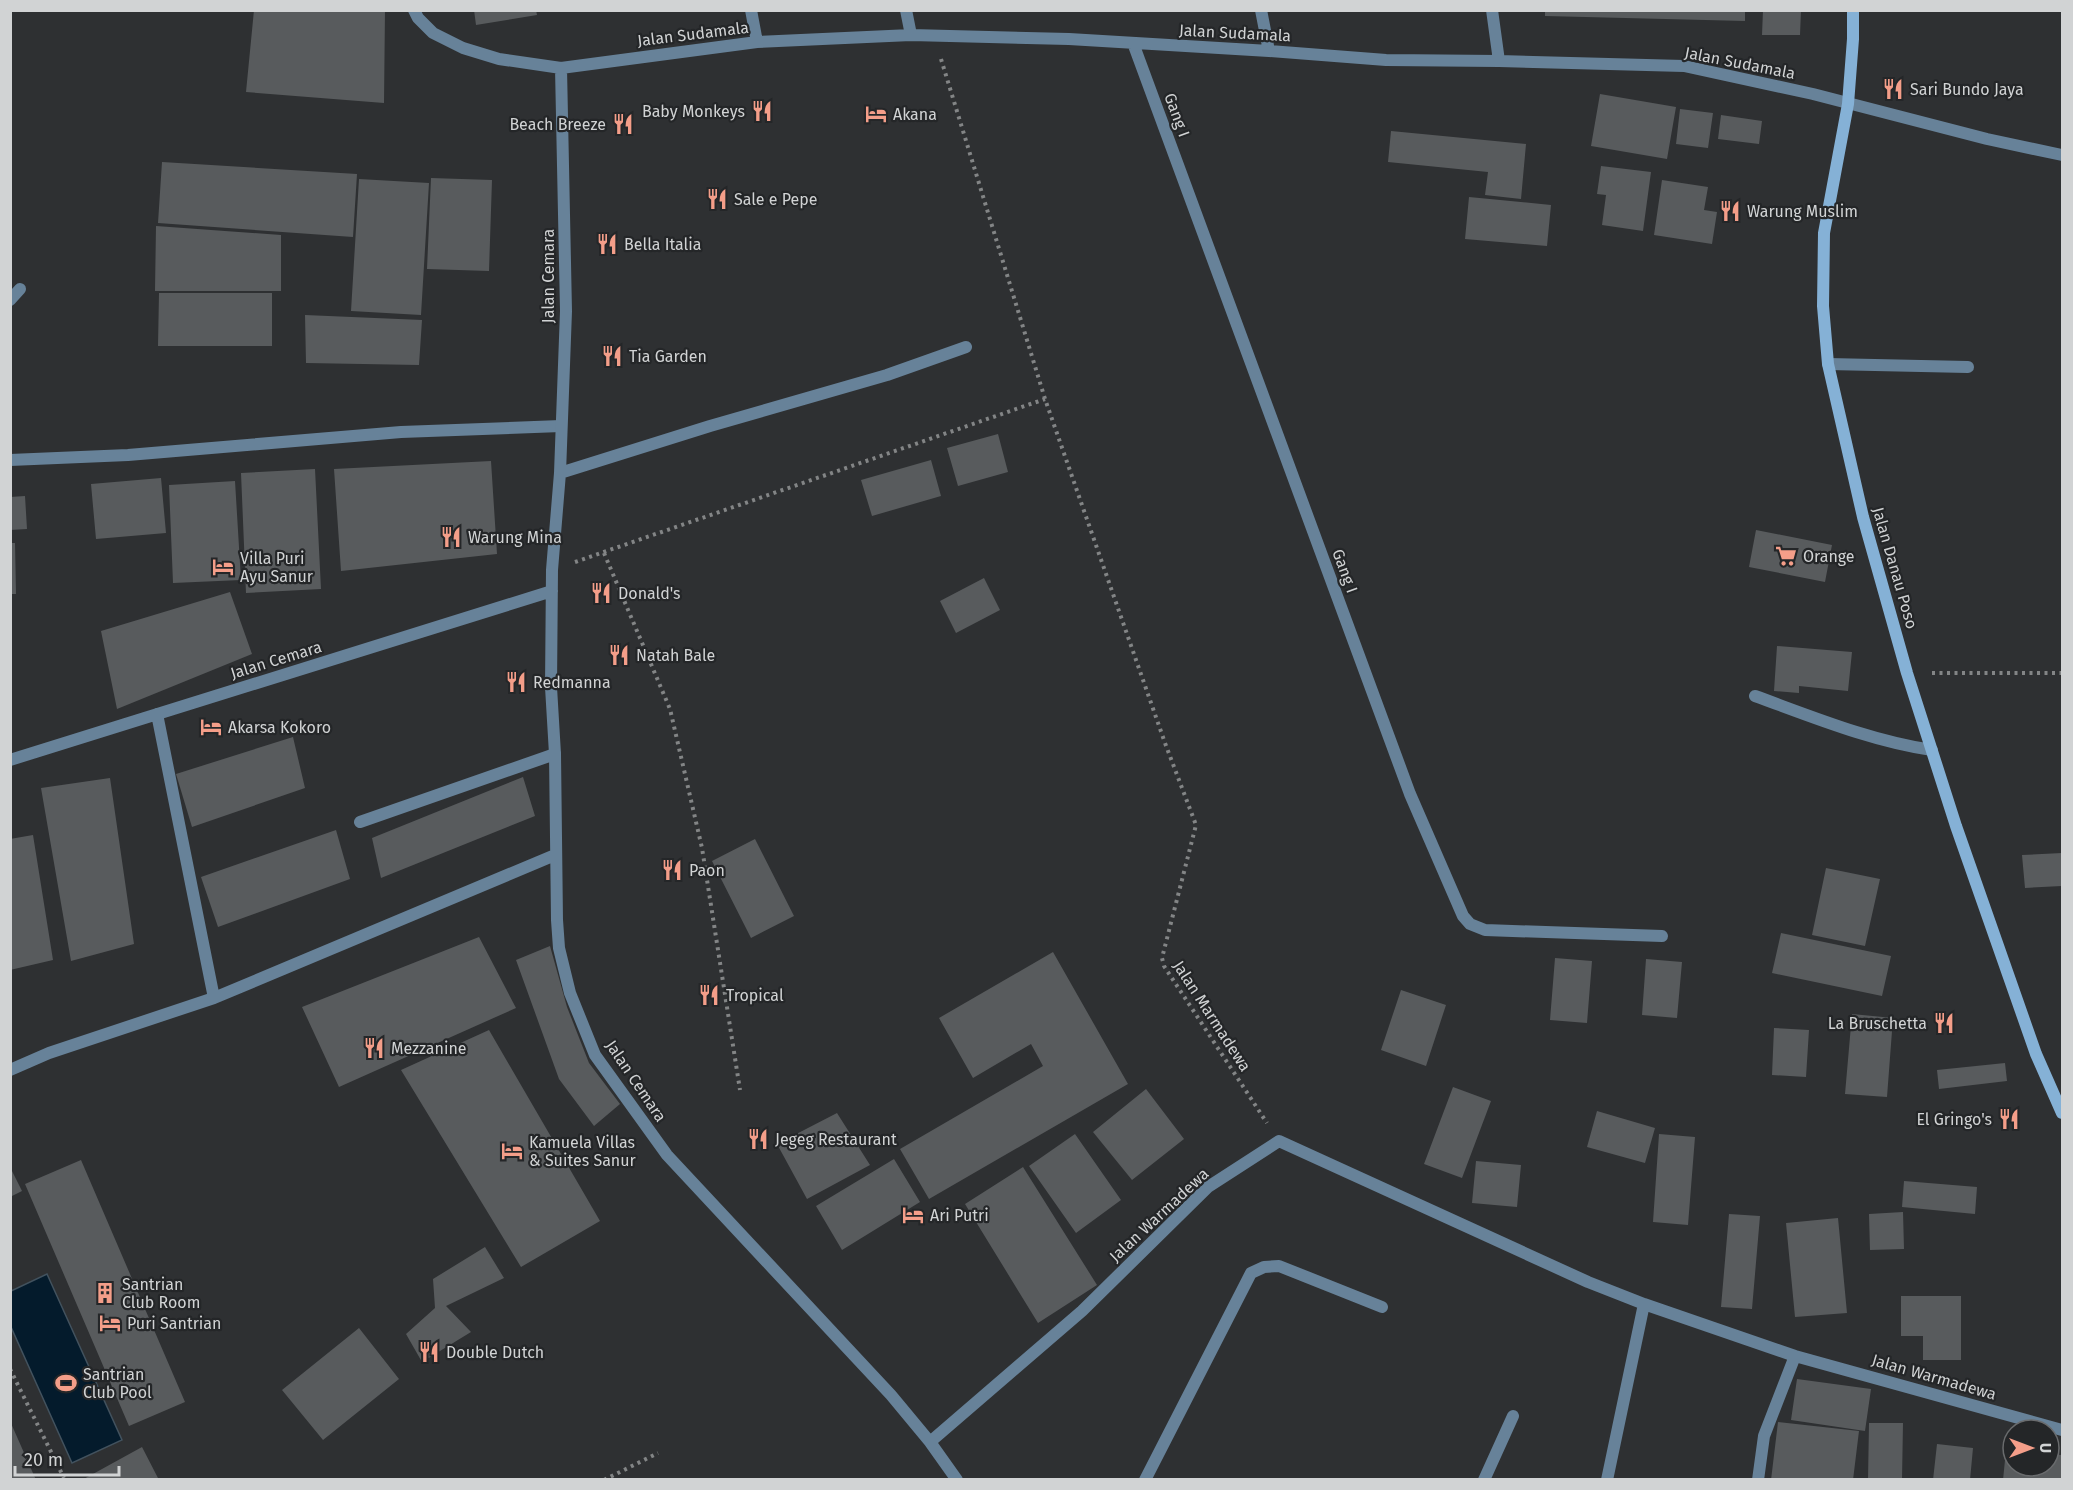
<svg xmlns="http://www.w3.org/2000/svg" width="2073" height="1490" font-family="'Fira Sans',sans-serif">
<style>
.water{fill:#041b2c;stroke:#42525e;stroke-width:1.5}
.building{fill:#585b5d}
.lines{fill:none;stroke-linecap:round;stroke-linejoin:round}
.path{stroke:#838586;stroke-width:4;stroke-dasharray:3 4.5;stroke-linecap:butt}
.lane{stroke:#678299;stroke-width:12}
.street{stroke:#678299;stroke-width:12}
.secondary{stroke:#85b1d6;stroke-width:12}
.labels{text-anchor:middle;dominant-baseline:central;stroke-width:4.5;stroke-linejoin:round;paint-order:stroke}
.street-label{font-size:16px;fill:#d1d3d4;stroke:#242628}
.poi-label{font-size:16px;fill:#d1d3d4;stroke:#242628;text-anchor:start}
</style>
<rect width="100%" height="100%" fill="#2e3032"/>
<path class="water" d="M47 1274 122 1440 72 1463 11 1327V1291Z"/>
<path class="building" d="M254 10H385L384 103 246 92Z
M474 10H536L537 15 476 25Z
M1545 10H1745V21L1545 16Z
M1763 10H1801L1800 35H1762Z
M1600 94 1676 107 1667 159 1591 146Z
M1680 109 1713 113 1708 148 1676 144Z
M1721 115 1762 121 1759 144 1718 139Z
M1391 131 1526 144 1521 199 1485 195 1488 172 1388 162Z
M162 162 357 174 353 237 158 223Z
M1601 166 1651 172 1643 231 1602 225 1606 195 1597 194Z
M431 178 492 180 489 271 427 269Z
M359 179 429 183 421 315 351 311Z
M1662 180 1708 187 1704 210 1717 212 1712 244 1654 235Z
M1469 197 1551 205 1547 246 1465 239Z
M156 226 281 235V291H155Z
M159 293H272V346H158Z
M305 315 422 320 419 365 306 363Z
M998 434 1008 472 958 486 947 448Z
M931 460 941 496 872 516 861 480Z
M491 461 497 554 341 571 334 469Z
M315 469 321 589 246 593 241 473Z
M161 478 166 533 96 539 91 484Z
M235 481 241 580 173 583 169 485Z
M25 496 27 529 10 530V497Z
M1756 530 1832 545 1825 582 1749 567Z
M10 543H15L16 594H10Z
M984 578 1000 610 956 633 940 601Z
M230 592 252 654 117 709 101 631Z
M1777 646 1852 652 1848 691 1799 686V693L1774 691Z
M293 737 305 788 192 827 176 774Z
M523 777 535 816 381 878 372 838Z
M110 778 134 944 71 961 41 788Z
M336 830 350 879 218 927 201 877Z
M33 835 53 960 10 970V839Z
M755 839 794 916 751 938 712 861Z
M2062 853V886L2025 888 2022 855Z
M1826 868 1880 879 1865 946 1812 935Z
M1781 933 1891 956 1882 996 1772 973Z
M479 937 516 1008 339 1087 302 1007Z
M550 946 567 1007 589 1063 620 1104 594 1126 559 1079 516 960Z
M1053 952 1128 1084 929 1199 900 1149 1043 1066 1031 1044 973 1078 939 1018Z
M1555 958 1592 961 1587 1023 1550 1020Z
M1646 959 1682 962 1677 1018 1642 1015Z
M1401 990 1446 1005 1426 1066 1381 1050Z
M1852 1014 1893 1018 1887 1097 1845 1094Z
M1774 1028 1809 1030 1806 1077 1772 1075Z
M489 1030 600 1221 521 1267 401 1070Z
M2005 1063 2007 1081 1939 1089 1937 1070Z
M1453 1087 1491 1101 1462 1178 1424 1164Z
M1146 1089 1184 1139 1132 1180 1093 1132Z
M1597 1111 1655 1128 1645 1163 1587 1147Z
M837 1113 870 1165 807 1199 777 1144Z
M1075 1134 1121 1200 1076 1233 1029 1166Z
M1659 1134 1695 1137 1688 1225 1653 1222Z
M894 1159 920 1202 842 1250 816 1206Z
M81 1160 185 1402 129 1426 25 1184Z
M1476 1161 1521 1165 1517 1207 1472 1203Z
M10 1167 22 1191 10 1197Z
M1023 1167 1097 1285 1038 1323 965 1204Z
M1904 1181 1977 1187 1975 1214 1902 1207Z
M1903 1212 1904 1249 1870 1250 1869 1214Z
M1729 1214 1760 1216 1752 1309 1721 1307Z
M1838 1218 1847 1313 1795 1317 1786 1223Z
M485 1247 504 1278 446 1306 471 1332 422 1362 406 1334 435 1308 433 1279Z
M1901 1296H1961V1360H1923V1336H1901Z
M359 1328 399 1379 323 1440 282 1390Z
M1797 1379 1871 1389 1865 1431 1791 1420Z
M10 1421 36 1480H10Z
M1778 1422 1859 1431 1853 1480H1771Z
M1869 1423H1903L1902 1480H1868Z
M1937 1444 1973 1448 1970 1480H1933Z
M142 1447 159 1480H82Z
M2006 1450 2013 1451V1466H2049V1454L2062 1455V1480H2003Z"/>
<g class="lines">
<path class="path" d="M941 59 1045 399 1165 743 1196 825 1162 958 1164 966 1267 1123
M604 553 670 709 702 848 740 1090
M575 562 1045 399
M1932 673H2062
M10 1369 64 1478
M604 1480 658 1453"/>
<path class="lane" d="M10 300 20 289
M1828 364 1968 367
M10 460 128 455 401 432 561 426
M1755 696C1813 717 1871 741 1932 750
M360 822 555 754
M1145 1480 1251 1273 1264 1267 1279 1266 1382 1307"/>
<path class="street" d="M414 10 418 18 433 33 463 48 499 59 561 68 757 42 911 35 1069 39 1269 51 1386 60 1499 61 1684 66 1813 94 1987 139 2062 155
M751 10 757 42
M906 10 911 35
M1261 10 1269 51
M1492 10 1499 61
M1133 43 1410 794 1463 916 1470 924 1485 930 1662 936
M561 68 566 311 560 473 552 570 551 687 555 754 557 920 559 948 570 993 595 1055 667 1155 891 1395 930 1442 957 1480
M560 473 710 426 887 375 966 347
M157 714 214 998
M10 760 552 591
M10 1070 49 1053 214 998 555 855
M930 1442 1082 1311 1208 1187 1279 1141 1588 1282 1644 1304 1795 1356 2062 1430
M1484 1480 1513 1416
M1607 1480 1644 1304
M1758 1480 1764 1436 1795 1356"/>
<path class="secondary" d="M1853 10V39L1848 104 1824 233 1823 306 1828 364 1863 517 1907 673 1956 826 2036 1054 2062 1113"/>
</g>
<defs>
<symbol id="restaurant-bare" viewBox="-9 -9 18 18"><path d="M-5-6h1v4h1v-4h1v4h1v-4h1v5L-1.5 .5V6h-2V.5L-5-1ZM5-6V6H3V1.5H1.5Q1.5-4 5-6Z" fill="#f49e89" stroke="#242628" stroke-width="2.5" paint-order="stroke"/></symbol>
<symbol id="hotel-bare" viewBox="-9 -9 18 18"><path d="M-6-4.5h1.5V1H6V5H4.5V3h-9V5H-6ZM-4 0a1.8 1.8 0 1 1 3.6 0ZM.5 0V-2.5h3Q6-2.5 6 0Z" fill="#f49e89" stroke="#242628" stroke-width="2.5" paint-order="stroke"/></symbol>
<symbol id="supermarket-bare" viewBox="-9 -9 18 18"><path d="M-6-5.5h2.5l.6 2H6L4.5 2H-2.5L-4.4-4H-6ZM-1.5 3.2a1.3 1.3 0 1 0 .1 0ZM3 3.2a1.3 1.3 0 1 0 .1 0Z" fill="#f49e89" stroke="#242628" stroke-width="2.5" paint-order="stroke"/></symbol>
<symbol id="building-bare" viewBox="-9 -9 18 18"><path d="M-4-6H4V6H1V3H-1V6H-4ZM-2.5-4.3h1.7v1.8h-1.7ZM.8-4.3h1.7v1.8H.8ZM-2.5-1h1.7V.8h-1.7ZM.8-1h1.7V.8H.8Z" fill="#f49e89" stroke="#242628" stroke-width="2.5" paint-order="stroke"/></symbol>
<symbol id="stadium-bare" viewBox="-9 -9 18 18"><path d="M0-5a6.5 5 0 1 0 0 10a6.5 5 0 1 0 0-10ZM-3.5-1.8h7v3.6h-7Z" fill="#f49e89" stroke="#242628" stroke-width="2.5" paint-order="stroke"/></symbol>
</defs>
<g fill-rule="evenodd">
<use href="#restaurant-bare" x="1878" y="74" width="30" height="30"/>
<use href="#restaurant-bare" x="747" y="96" width="30" height="30"/>
<use href="#hotel-bare" x="861" y="99" width="30" height="30"/>
<use href="#restaurant-bare" x="608" y="109" width="30" height="30"/>
<use href="#restaurant-bare" x="702" y="184" width="30" height="30"/>
<use href="#restaurant-bare" x="1715" y="196" width="30" height="30"/>
<use href="#restaurant-bare" x="592" y="229" width="30" height="30"/>
<use href="#restaurant-bare" x="597" y="341" width="30" height="30"/>
<use href="#restaurant-bare" x="436" y="522" width="30" height="30"/>
<use href="#supermarket-bare" x="1771" y="541" width="30" height="30"/>
<use href="#hotel-bare" x="208" y="552" width="30" height="30"/>
<use href="#restaurant-bare" x="586" y="578" width="30" height="30"/>
<use href="#restaurant-bare" x="604" y="640" width="30" height="30"/>
<use href="#restaurant-bare" x="501" y="667" width="30" height="30"/>
<use href="#hotel-bare" x="196" y="712" width="30" height="30"/>
<use href="#restaurant-bare" x="657" y="855" width="30" height="30"/>
<use href="#restaurant-bare" x="694" y="980" width="30" height="30"/>
<use href="#restaurant-bare" x="1929" y="1008" width="30" height="30"/>
<use href="#restaurant-bare" x="359" y="1033" width="30" height="30"/>
<use href="#restaurant-bare" x="1994" y="1104" width="30" height="30"/>
<use href="#restaurant-bare" x="743" y="1124" width="30" height="30"/>
<use href="#hotel-bare" x="497" y="1136" width="30" height="30"/>
<use href="#hotel-bare" x="898" y="1200" width="30" height="30"/>
<use href="#building-bare" x="90" y="1278" width="30" height="30"/>
<use href="#hotel-bare" x="95" y="1308" width="30" height="30"/>
<use href="#restaurant-bare" x="414" y="1337" width="30" height="30"/>
<use href="#stadium-bare" x="51" y="1368" width="30" height="30"/>
</g>
<g class="labels">
<g class="street-label">
<text transform="translate(1235 33) rotate(3)">Jalan Sudamala</text>
<text transform="translate(693 34) rotate(-7)">Jalan Sudamala</text>
<text transform="translate(1740 63) rotate(11)">Jalan Sudamala</text>
<text transform="translate(1177 115) rotate(70)">Gang I</text>
<text transform="translate(548 276) rotate(-90)">Jalan Cemara</text>
<text transform="translate(1895 568) rotate(74)">Jalan Danau Poso</text>
<text transform="translate(1345 571) rotate(70)">Gang I</text>
<text transform="translate(276 660) rotate(-17)">Jalan Cemara</text>
<text transform="translate(1212 1016) rotate(57)">Jalan Marmadewa</text>
<text transform="translate(636 1081) rotate(56)">Jalan Cemara</text>
<text transform="translate(1159 1215) rotate(-43)">Jalan Warmadewa</text>
<text transform="translate(1934 1377) rotate(16)">Jalan Warmadewa</text>
</g>
<g class="poi-label">
<text x="1910" y="89">Sari Bundo Jaya</text>
<text x="745" y="111" text-anchor="end">Baby Monkeys</text>
<text x="893" y="114">Akana</text>
<text x="606" y="124" text-anchor="end">Beach Breeze</text>
<text x="734" y="199">Sale e Pepe</text>
<text x="1747" y="211">Warung Muslim</text>
<text x="624" y="244">Bella Italia</text>
<text x="629" y="356">Tia Garden</text>
<text x="468" y="537">Warung Mina</text>
<text x="1803" y="556">Orange</text>
<text x="240" y="558">Villa Puri<tspan x="240" dy="18">Ayu Sanur</tspan></text>
<text x="618" y="593">Donald's</text>
<text x="636" y="655">Natah Bale</text>
<text x="533" y="682">Redmanna</text>
<text x="228" y="727">Akarsa Kokoro</text>
<text x="689" y="870">Paon</text>
<text x="726" y="995">Tropical</text>
<text x="1927" y="1023" text-anchor="end">La Bruschetta</text>
<text x="391" y="1048">Mezzanine</text>
<text x="1992" y="1119" text-anchor="end">El Gringo's</text>
<text x="775" y="1139">Jegeg Restaurant</text>
<text x="529" y="1142">Kamuela Villas<tspan x="529" dy="18">&amp; Suites Sanur</tspan></text>
<text x="930" y="1215">Ari Putri</text>
<text x="122" y="1284">Santrian<tspan x="122" dy="18">Club Room</tspan></text>
<text x="127" y="1323">Puri Santrian</text>
<text x="446" y="1352">Double Dutch</text>
<text x="83" y="1374">Santrian<tspan x="83" dy="18">Club Pool</tspan></text>
</g>
</g>
<rect width="2073" height="1490" fill="none" stroke="#d1d3d4" stroke-width="24"/>
<g transform="translate(2031 1448) rotate(90)"><circle r="28" fill="#242628" stroke="#696b6d" stroke-width="1.5"/>
<path d="M0-4.5L10 22L0 15L-10 22Z" fill="#f49e89"/>
<text y="-9" font-size="16" font-weight="bold" text-anchor="middle" fill="#d1d3d4">U</text>
</g>
<path d="M15 1466v9h104v-9" fill="none" stroke="#d1d3d4" stroke-width="3"/>
<text x="24" y="1466" font-size="18" fill="#d1d3d4" stroke="#242628" stroke-width="4.5" paint-order="stroke">20 m</text>
</svg>
